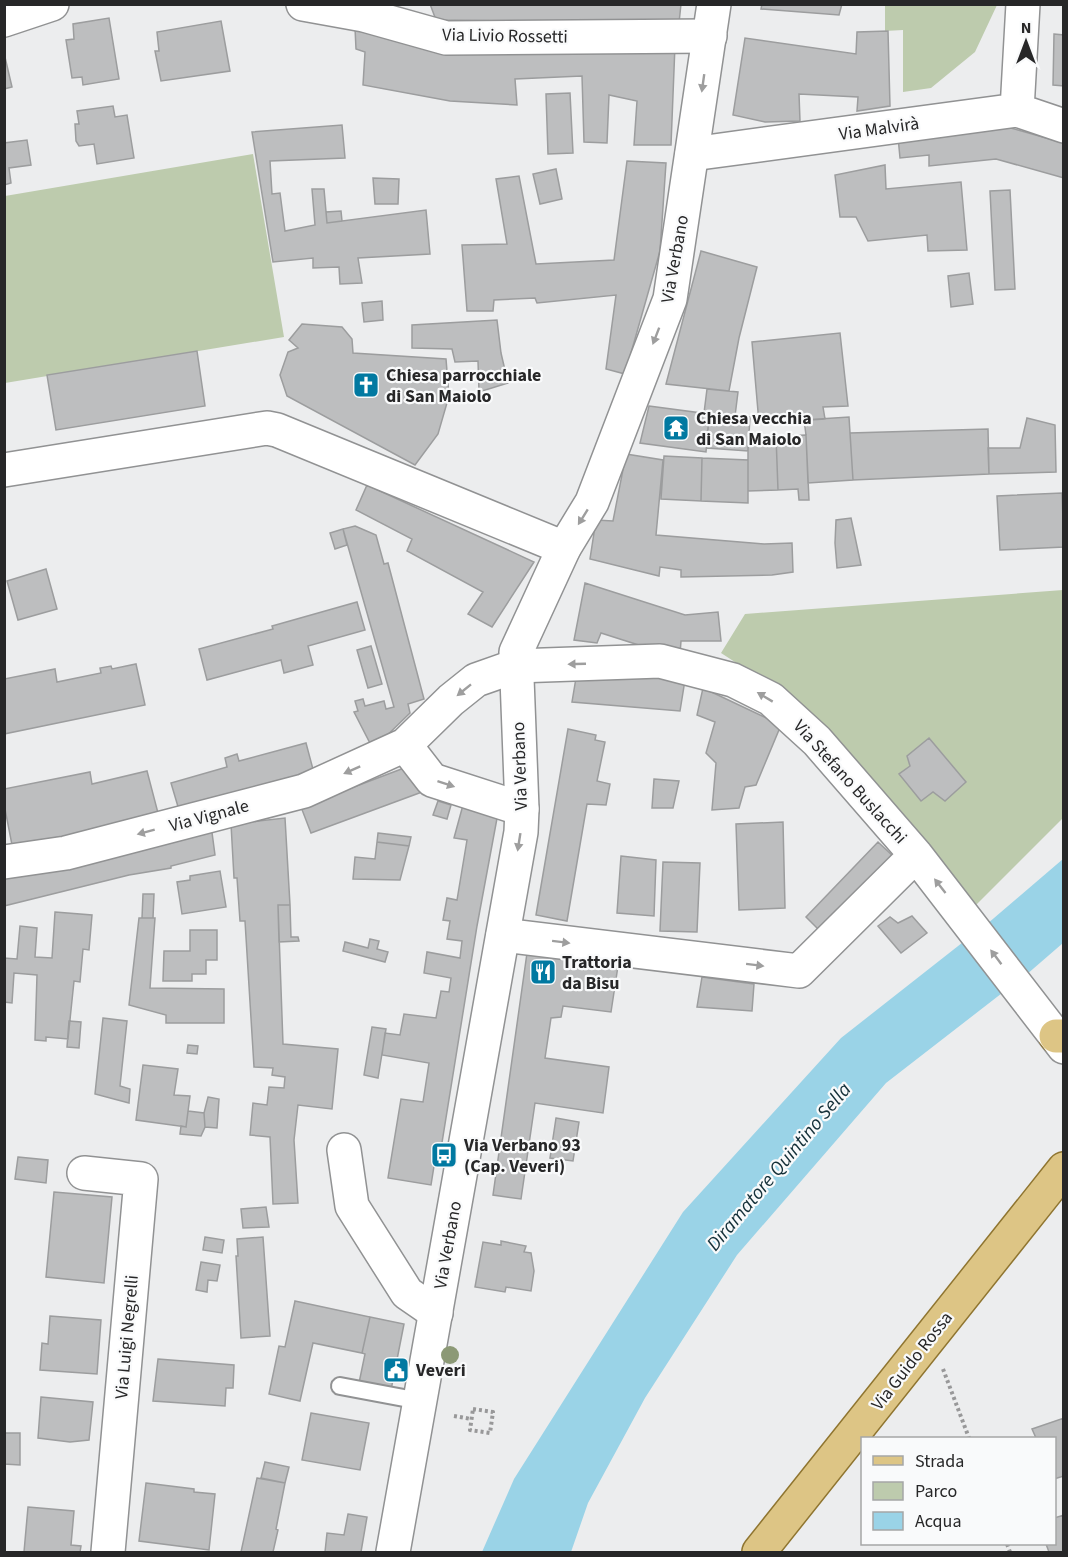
<svg xmlns="http://www.w3.org/2000/svg" width="1068" height="1557" font-family="'Source Sans 3',sans-serif">
<style>
.green{fill:#bdcbad}
.water{fill:#9ad3e7}
.building{fill:#bdbebf;stroke:#9c9d9e;stroke-width:1.5}
.lines{fill:none;stroke-linecap:round;stroke-linejoin:round}
.lane-casing{stroke:#919293;stroke-width:20}
.street-casing{stroke:#919293;stroke-width:36}
.secondary-casing{stroke:#919293;stroke-width:36}
.primary-casing{stroke:#8f7530;stroke-width:36}
.path{stroke:#989899;stroke-width:4;stroke-dasharray:3 3;stroke-linecap:butt}
.lane{stroke:#fff;stroke-width:16}
.street{stroke:#fff;stroke-width:33}
.secondary{stroke:#fff;stroke-width:33}
.primary{stroke:#ddc585;stroke-width:33}
.tree{fill:#8c9976}
.oneway{fill:#9e9e9e}
.labels{text-anchor:middle;dominant-baseline:central;stroke-width:4.5;stroke-linejoin:round;paint-order:stroke}
.street-label{font-size:18px;fill:#272728;stroke:#f9fafb}
.poi-label{font-size:18px;font-weight:bold;fill:#272728;stroke:#f9fafb;text-anchor:start}
.water-label{font-size:20px;font-style:italic;fill:#143039;stroke:#f9fafb}
</style>
<rect width="100%" height="100%" fill="#ecedee"/>
<path class="green" d="M885 5V4L997 5 975 52 931 88 903 92V30L885 31Z
M253 154 284 337 5 383V196Z
M1063 590V818L974 907 908 819 832 735 769 684 721 653 745 614Z"/>
<path class="water" d="M1063 859V943L1026 975 987 924Z
M967 939 1006 990 886 1083 737 1255 645 1398 588 1503 571 1552H482L514 1479 683 1212 841 1038Z"/>
<path class="building" d="M430 4H681L679 23 436 20Z
M762 4H842L839 15 761 9Z
M109 18 119 79 83 85 82 77 72 78 66 40 74 39 73 24Z
M221 21 230 71 161 81 155 51H159L157 32Z
M355 28 675 45 671 145H634L637 101 609 95 607 143 584 142 582 76 515 79 517 105 450 101 363 85 365 52 356 49Z
M888 31 890 106 857 111 858 97 799 94 800 121 765 122 733 115 745 38 856 54 857 32Z
M1054 34 1064 35V86L1053 85Z
M4 53 12 87 4 89Z
M570 93 573 153 548 154 546 94Z
M113 106 115 117 127 115 134 158 97 164 94 144 79 146 76 141 75 124H79L77 111Z
M342 125 345 158 270 161 272 194 280 193 285 231 315 225 312 189H324L327 223 426 210 430 254 358 258 362 283 340 284 339 267 313 268V258L273 262 252 132Z
M1000 125 1064 143V178L996 159 929 166V155L900 158 898 137Z
M27 140 31 165 9 168 11 183 4 185V143Z
M627 161 666 163 660 251 625 374 606 369 616 295 537 303 535 298 494 300 493 311H467L462 245 507 244 496 179 519 176 536 264 614 260Z
M885 165 886 189 961 182 967 250 928 251 927 235 868 241 856 217H840L835 175Z
M556 169 562 199 540 204 533 174Z
M373 178 399 179 398 204H375Z
M1010 190 1015 289 995 290 990 191Z
M341 211 342 221 327 223 326 212Z
M701 251 757 267 739 338 729 391 666 384Z
M969 273 973 304 951 307 948 276Z
M382 301 383 320 364 322 362 303Z
M497 320 501 353 508 383 479 392 478 361 455 362 452 349 412 348V325Z
M302 324 342 327 352 339 353 353 446 359 449 396 438 434 415 465 287 396 280 375 288 352 298 348 289 340Z
M840 333 848 406 823 407 825 419 759 423 752 342Z
M197 351 205 406 56 430 47 375Z
M707 389 738 392 735 416 704 413Z
M649 406 709 414 706 452 640 443Z
M709 414 750 417 748 451 707 448Z
M849 417 853 480 808 483 806 435 804 420Z
M1027 418 1055 425 1056 472 989 474 988 448H1020Z
M988 429 989 474 853 480 850 433Z
M806 435 809 500H799L798 489 778 490 776 436Z
M776 436 778 490 748 491V437Z
M626 454 663 460 656 535 764 544 792 543 793 572 772 575 681 577V570L660 567 659 576 590 559 596 520 613 521Z
M664 456 702 458 701 501 661 499Z
M702 458 748 460V503L701 501Z
M367 485 534 562 492 627 468 614 483 592 407 551 412 539 356 510Z
M1062 493 1064 547 1000 550 997 496Z
M851 518 861 565 837 568 835 543 836 520Z
M355 526 376 535 384 564 388 563 424 699 408 704 410 713 373 749 354 712 358 711 355 701 363 699 365 706 384 701 386 709 394 707 343 529Z
M343 529 347 545 335 549 330 533Z
M46 569 57 609 18 620 7 581Z
M585 583 685 615 718 612 721 641H681L680 654 648 648 601 633 597 643 574 640Z
M357 602 365 630 308 646 313 665 284 673 281 660 207 680 199 649 273 629 272 626Z
M371 646 382 684 368 688 357 650Z
M136 664 145 705 4 734V679L55 669 57 682 101 673 100 668 111 666 112 669Z
M662 671 685 680 680 711 572 702 577 672Z
M703 688 781 725 756 785 745 787 739 808 712 810 716 763 706 753 715 722 697 715Z
M568 729 596 735 595 740 605 742 597 781 610 784 606 805 587 804 567 921 536 915Z
M929 738 966 782 945 801 933 792 921 801 899 774 910 766 907 756Z
M306 743 314 773 179 810 171 783 227 767 225 758 237 754 239 761Z
M412 765 422 792 311 833 301 807Z
M147 771 158 813 107 829 12 845 4 804V789L90 772 92 784Z
M654 779 679 781 673 808H652Z
M438 801 451 805 447 819 433 815Z
M463 805 498 813 477 926 439 1161 435 1160 431 1185 388 1178 401 1099 423 1102 429 1063 382 1055 385 1033 400 1035 404 1014 436 1018 441 991 449 992 451 978 424 973 427 952 460 958 462 941 447 939 450 921 443 920 447 898 457 900 467 840 454 838Z
M285 818 290 905H278L283 1044 338 1049 332 1109 298 1105 294 1140 298 1203 273 1204 270 1137 250 1135 253 1103 267 1105 269 1087 284 1088 285 1077 272 1075 273 1068 254 1067 245 921H240L237 878H234L231 824Z
M783 822 785 908 739 910 736 824Z
M211 825 215 855 171 866V868L129 875 4 906V877Z
M378 833 411 837 409 846 377 842Z
M377 842 409 846 400 880 353 879 355 857 375 859Z
M878 842 895 858 822 933 806 917Z
M621 856 656 860 654 916 617 913Z
M663 862 700 863 697 932 660 931Z
M220 871 226 907 182 914 177 882 190 880V876Z
M143 894H154L153 918H142Z
M278 905H290L291 937H298L299 941 279 942Z
M55 912 92 915 89 950 83 949 80 982 74 981 68 1039 46 1037V1041L35 1040 37 975 14 973 12 1003 4 1002V958L17 959 20 926 37 928 35 957 52 958Z
M912 916 927 933 901 953 878 926 890 917 898 923Z
M139 918H155L150 988 224 989V1023H166V1015L129 1005Z
M190 930H217V960H206V974H192V981H163L164 951H190Z
M370 939 379 941 377 949 388 952 385 962 343 951 345 942 368 948Z
M527 953 618 966 611 1012 563 1006 561 1017 551 1018 545 1058 609 1067 603 1113 535 1103 521 1199 493 1195Z
M702 977 754 984 752 1011 697 1007Z
M103 1018 127 1021 120 1086 130 1089 129 1103 95 1094Z
M69 1021 81 1022 79 1048 67 1047Z
M372 1027 386 1029 378 1078 364 1075Z
M188 1045 198 1046 197 1054 187 1053Z
M143 1065 178 1069 174 1095 190 1096 186 1127 136 1120Z
M208 1097 219 1099 217 1128 205 1127 204 1113Z
M188 1111 204 1113 205 1127 201 1136 180 1134 181 1126 186 1127Z
M556 1118 579 1122 573 1161 550 1158Z
M18 1157 48 1160 46 1183 15 1179Z
M54 1192 112 1197 104 1283 46 1277Z
M266 1207 269 1227 243 1228 241 1209Z
M205 1237 224 1240 222 1253 203 1250Z
M263 1237 270 1336 241 1338 236 1256H238L237 1239Z
M501 1241 526 1246 524 1252 531 1253 534 1271 531 1291 506 1287 505 1292 475 1287 483 1242 501 1245Z
M201 1262 220 1265 217 1281 208 1280 207 1292 196 1290Z
M295 1301 370 1317 362 1353 313 1343 300 1401 269 1394 279 1346 285 1347Z
M50 1316 101 1320 97 1374 40 1370 42 1343 48 1344Z
M370 1317 404 1324 391 1390 359 1383 365 1354 362 1353Z
M158 1359 234 1365 233 1388H226L225 1406 153 1401Z
M41 1397 93 1402 89 1440 70 1442 38 1438Z
M311 1413 369 1423 360 1470 302 1460Z
M1064 1418V1476L1054 1479V1438H1036L1032 1429Z
M4 1433H20V1465L4 1464Z
M265 1462 289 1467 285 1483 261 1478Z
M257 1478 285 1483 276 1529 278 1530 273 1552H241Z
M146 1483 194 1489V1492L215 1494 209 1550 139 1541Z
M28 1507 74 1511 71 1545 81 1546 80 1552H24Z
M348 1514 367 1517 361 1552H325L327 1533 344 1535Z
M1064 1515V1552H1049L1046 1544H1054V1518Z"/>
<g class="lines">
<defs>
<path id="lane" d="M340 1386 420 1401"/>
<path id="street" d="M303 4 364 15 446 38 710 36
M4 20 52 4
M1017 110 1023 4
M692 154 1017 110 1064 126
M4 470 267 428 277 430 564 548
M405 745 432 780 522 809
M4 862 66 853 304 791 405 745 451 700 476 680 516 666 660 661 733 680 771 699 817 741 916 855 1064 1047
M503 935 799 971 916 855
M344 1150 352 1206 407 1293 436 1313
M84 1173 141 1179 108 1552"/>
<path id="secondary" d="M393 1552 521 832 522 809 516 652 564 548 592 502 670 299 714 4"/>
<path id="primary" d="M1056 1036H1064
M759 1552 1064 1169"/>
</defs>
<use href="#lane" class="lane-casing"/>
<use href="#street" class="street-casing"/>
<use href="#secondary" class="secondary-casing"/>
<use href="#primary" class="primary-casing"/>
<path class="path" d="M943 1369 969 1438
M473 1409 493 1412 490 1433 470 1430Z
M454 1416 471 1419
M1007 1544 1010 1552"/>
<use href="#lane" class="lane"/>
<use href="#street" class="street"/>
<use href="#secondary" class="secondary"/>
<use href="#primary" class="primary"/>
</g>
<circle class="tree" cx="450" cy="1355" r="9"/>
<defs><path id="oneway-solid" d="M-6-.8H1V-3.2L6.5 0L1 3.2V.8H-6Z" transform="scale(1.5)"/></defs>
<g class="oneway">
<use href="#oneway-solid" transform="translate(703 83) rotate(98)"/>
<use href="#oneway-solid" transform="translate(656 336) rotate(111)"/>
<use href="#oneway-solid" transform="translate(583 517) rotate(122)"/>
<use href="#oneway-solid" transform="translate(577 664) rotate(178)"/>
<use href="#oneway-solid" transform="translate(464 690) rotate(141)"/>
<use href="#oneway-solid" transform="translate(765 697) rotate(-149)"/>
<use href="#oneway-solid" transform="translate(352 770) rotate(156)"/>
<use href="#oneway-solid" transform="translate(446 784) rotate(18)"/>
<use href="#oneway-solid" transform="translate(146 832) rotate(165)"/>
<use href="#oneway-solid" transform="translate(519 842) rotate(99)"/>
<use href="#oneway-solid" transform="translate(940 886) rotate(-128)"/>
<use href="#oneway-solid" transform="translate(561 942) rotate(7)"/>
<use href="#oneway-solid" transform="translate(996 957) rotate(-127)"/>
<use href="#oneway-solid" transform="translate(755 965) rotate(7)"/>
</g>
<defs>
<symbol id="church-square" viewBox="-11 -11 22 22"><rect x="-9" y="-9" width="18" height="18" rx="4" fill="#0179a1" stroke="#f9fafb"/><path d="M-1.2-6h2.4v3.5h3.3v2.4h-3.3V6h-2.4V-.1h-3.3v-2.4h3.3Z" fill="#fff"/></symbol>
<symbol id="temple-square" viewBox="-11 -11 22 22"><rect x="-9" y="-9" width="18" height="18" rx="4" fill="#0179a1" stroke="#f9fafb"/><path d="M0-6L5-2H3V0L6.5 2.5H4V6H1.5V3h-3V6H-4V2.5H-6.5L-3 0V-2H-5Z" fill="#fff"/></symbol>
<symbol id="restaurant-square" viewBox="-11 -11 22 22"><rect x="-9" y="-9" width="18" height="18" rx="4" fill="#0179a1" stroke="#f9fafb"/><path d="M-5-6h1v4h1v-4h1v4h1v-4h1v5L-1.5 .5V6h-2V.5L-5-1ZM5-6V6H3V1.5H1.5Q1.5-4 5-6Z" fill="#fff"/></symbol>
<symbol id="bus-square" viewBox="-11 -11 22 22"><rect x="-9" y="-9" width="18" height="18" rx="4" fill="#0179a1" stroke="#f9fafb"/><path d="M-5-6H5V4H4V6H2V4H-2V6H-4V4H-5ZM-3.5-4V0h7V-4ZM-3.5 1.2v1.5H-2V1.2ZM2 1.2v1.5H3.5V1.2Z" fill="#fff"/></symbol>
<symbol id="civic-square" viewBox="-11 -11 22 22"><rect x="-9" y="-9" width="18" height="18" rx="4" fill="#0179a1" stroke="#f9fafb"/><path d="M-.6-6.5H3V-4.5H.6V-3L4-1V1h2V6H-6V1h2V-1L-.6-3ZM-1.2 2.5V6h2.4V2.5Z" fill="#fff"/></symbol>
</defs>
<g fill-rule="evenodd">
<use href="#church-square" x="351" y="370" width="30" height="30"/>
<use href="#temple-square" x="661" y="413" width="30" height="30"/>
<use href="#restaurant-square" x="528" y="957" width="30" height="30"/>
<use href="#bus-square" x="429" y="1140" width="30" height="30"/>
<use href="#civic-square" x="381" y="1355" width="30" height="30"/>
</g>
<g class="labels">
<g class="street-label">
<text transform="translate(505 36) rotate(1)">Via Livio Rossetti</text>
<text transform="translate(879 129) rotate(-8)">Via Malvirà</text>
<text transform="translate(675 259) rotate(-80)">Via Verbano</text>
<text transform="translate(520 766) rotate(-92)">Via Verbano</text>
<text transform="translate(850 782) rotate(48)">Via Stefano Buslacchi</text>
<text transform="translate(209 816) rotate(-15)">Via Vignale</text>
<text transform="translate(448 1245) rotate(-80)">Via Verbano</text>
<text transform="translate(127 1337) rotate(-85)">Via Luigi Negrelli</text>
<text transform="translate(912 1361) rotate(-52)">Via Guido Rossa</text>
</g>
<g class="poi-label">
<text x="386" y="375">Chiesa parrocchiale<tspan x="386" dy="21">di San Maiolo</tspan></text>
<text x="696" y="418">Chiesa vecchia<tspan x="696" dy="21">di San Maiolo</tspan></text>
<text x="562" y="962">Trattoria<tspan x="562" dy="21">da Bisu</tspan></text>
<text x="464" y="1145">Via Verbano 93<tspan x="464" dy="21">(Cap. Veveri)</tspan></text>
<text x="416" y="1370">Veveri</text>
</g>
<g class="water-label">
<text transform="translate(779 1167) rotate(-50)">Diramatore Quintino Sella</text>
</g>
</g>
<rect width="1068" height="1557" fill="none" stroke="#272728" stroke-width="12"/>
<rect x="861" y="1437" width="195" height="108" fill="#f9fafb" stroke="#a5a6a7" stroke-width="1.5"/>
<rect x="873" y="1456" width="30" height="9" fill="#ddc585" stroke="#a5a6a7" stroke-width="1.5"/>
<text x="915" y="1467" font-size="18" fill="#272728">Strada</text>
<rect x="873" y="1482" width="30" height="18" fill="#bdcbad" stroke="#a5a6a7" stroke-width="1.5"/>
<text x="915" y="1497" font-size="18" fill="#272728">Parco</text>
<rect x="873" y="1512" width="30" height="18" fill="#9ad3e7" stroke="#a5a6a7" stroke-width="1.5"/>
<text x="915" y="1527" font-size="18" fill="#272728">Acqua</text>
<g transform="translate(1026 42)" stroke="#f9fafb" stroke-width="4.5" paint-order="stroke">
<path d="M0-4.5L10 22L0 15L-10 22Z" fill="#272728"/>
<text y="-9" font-size="16" font-weight="bold" text-anchor="middle" fill="#272728">N</text>
</g>
</svg>
